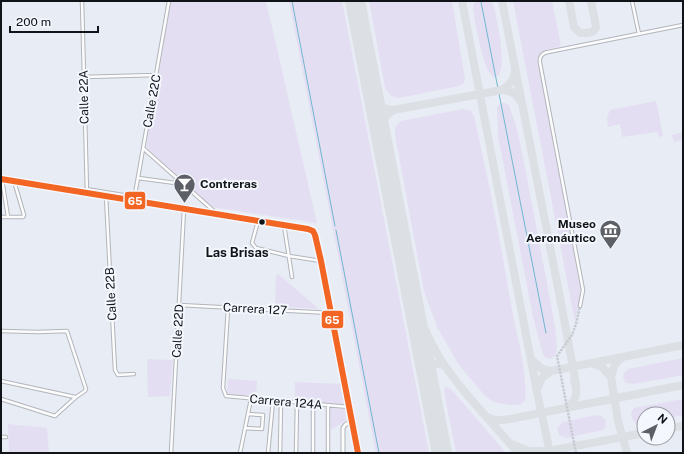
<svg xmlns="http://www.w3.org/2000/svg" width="684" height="454" font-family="'Public Sans',sans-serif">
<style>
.green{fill:#e4def3}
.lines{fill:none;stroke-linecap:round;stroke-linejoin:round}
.stream{stroke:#70b6cf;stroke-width:1}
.taxiway{stroke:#dcdfe4;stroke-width:8}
.runway{stroke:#dcdfe4;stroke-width:20}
.minor-tunnel{stroke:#c8cbd3;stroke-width:2.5;stroke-dasharray:2.5 1;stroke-linecap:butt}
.minor-casing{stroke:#b2b5bb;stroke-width:4.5}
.tertiary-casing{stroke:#b2b5bb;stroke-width:5}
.secondary-casing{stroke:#b2b5bb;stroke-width:5.5}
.minor{stroke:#fcfcfd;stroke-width:2.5}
.tertiary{stroke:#fcfcfd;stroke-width:3}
.secondary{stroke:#f5f7fa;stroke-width:3.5}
.bus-1-casing{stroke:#f4f7fd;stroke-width:9}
.bus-1{stroke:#f26522;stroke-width:6}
.bus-dot{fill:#101318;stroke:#f4f7fd;stroke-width:1.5}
.labels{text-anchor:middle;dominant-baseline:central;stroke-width:4;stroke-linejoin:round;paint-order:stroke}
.street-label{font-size:12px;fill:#101318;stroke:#f4f7fd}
.poi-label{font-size:12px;font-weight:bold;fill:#101318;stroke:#f4f7fd;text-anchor:start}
.neighbourhood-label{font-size:13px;font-weight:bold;fill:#101318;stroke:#f4f7fd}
.line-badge{stroke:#f4f7fd;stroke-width:1.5}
.badge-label{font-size:11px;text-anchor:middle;font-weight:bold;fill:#fff}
</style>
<rect width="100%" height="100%" fill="#e8ecf4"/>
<path class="green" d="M171 1H266L317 223 212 207 146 147Z
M289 1H342L429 453H376Z
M369 1H452L465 79 464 83 459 86 399 98C392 97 388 94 385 87Z
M475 1H491L494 7C497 20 508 69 497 77H493C482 67 476 25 473 10V5Z
M513 1H552L561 46C550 49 538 49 538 62L581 292 575 322Z
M656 101 663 136 659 137 657 132 622 137 620 124 608 127 607 117 610 110Z
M502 103H505L509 105 517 129 524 162 555 326 557 348 555 356 551 359 546 358 543 355 533 317 498 136 497 107Z
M463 109 471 111 474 117C489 180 501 246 512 310 517 337 528 374 525 400L520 405H510L494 402 485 396 459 365 437 327 424 291 395 135V127L401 121Z
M683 132V140L674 142 672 135Z
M278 274 319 309 275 306 276 276Z
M683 358V375L634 384 626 383 623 378 624 373 628 369Z
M147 359 173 360 170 396 148 397Z
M228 379 257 381 256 396 227 394Z
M295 382 342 384 346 405 295 400Z
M447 387 452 390 506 453H456L444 392 445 388Z
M683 399V415L668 418V414H644V422L636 424 632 419 631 413 634 408Z
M330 408 345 409 346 420 331 430Z
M597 415C605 416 609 423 603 430L566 438 559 435 557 428 563 422Z
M8 424 47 428 49 453H9Z"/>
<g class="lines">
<path class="stream" d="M292 1 335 226
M481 2 546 333
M336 230 379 453"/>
<path class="taxiway" d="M462 1 537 392 550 453
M502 1 562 308 576 384
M569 1 574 27 580 33C586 33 594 34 596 27L591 1
M515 71C514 80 510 85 502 90 511 90 517 94 521 102
M373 96C377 105 383 110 393 110
M380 131 384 118 393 110 502 90
M411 295C420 320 430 344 445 366 466 397 494 424 518 453
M622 358 615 364 611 377 618 421 627 453
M531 359 542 369 551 371
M592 363 602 367 611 377
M427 379C429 367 431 359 445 366
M537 390 542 378 551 371 683 345
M565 408C576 402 579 392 574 381
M486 416C493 421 501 421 510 419L683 385
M668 428 683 426
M514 445 528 451H549L644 433"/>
<path class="runway" d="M355 1 442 453"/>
<path class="minor-tunnel" d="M576 453 557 356 572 335 576 324 580 306"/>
<defs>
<path id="minor" d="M82 1 87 193
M632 1 639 34
M84 77 156 75
M144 149 216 213
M138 178 183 184
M2 179 8 217
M86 189 135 197
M106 196 115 370 118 375 134 374
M134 200 169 1
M1 217H23L24 215 14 181
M258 221 252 243 256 248 289 256 321 261
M284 225 292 277
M179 305 331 313
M580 306 583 290 540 63C539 57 542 53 548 52L683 25
M228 308 223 388 226 396 349 407
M1 331 38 332 67 331 86 389 85 391 76 397 55 416 1 399
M1 381 75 397
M313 404V453
M245 428 262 429 263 415 248 414
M1 437H6
M171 453 184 209
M240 453 251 399
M268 453 273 401
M280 453 281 402
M296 453 297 403
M328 453V406"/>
<path id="tertiary" d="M343 453V428L345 425 351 421"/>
<path id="secondary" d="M1 179 308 229 313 231 315 235 321 261 358 453"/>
</defs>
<use href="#minor" class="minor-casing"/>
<use href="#tertiary" class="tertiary-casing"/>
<use href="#secondary" class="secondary-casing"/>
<use href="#minor" class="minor"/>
<use href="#tertiary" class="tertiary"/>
<use href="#secondary" class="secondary"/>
<defs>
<path id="bus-1" d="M1 179 308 229 313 231 315 235 321 261 358 453"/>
</defs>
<use href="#bus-1" class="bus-1-casing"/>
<use href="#bus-1" class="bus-1"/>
</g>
<defs>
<symbol id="bar-pin" viewBox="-11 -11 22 30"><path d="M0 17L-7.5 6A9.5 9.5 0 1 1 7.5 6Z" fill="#5c5f65" stroke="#f4f7fd"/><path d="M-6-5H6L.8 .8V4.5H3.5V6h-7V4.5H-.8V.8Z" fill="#fff"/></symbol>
<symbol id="museum-pin" viewBox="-11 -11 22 30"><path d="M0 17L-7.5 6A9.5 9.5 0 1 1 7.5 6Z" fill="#5c5f65" stroke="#f4f7fd"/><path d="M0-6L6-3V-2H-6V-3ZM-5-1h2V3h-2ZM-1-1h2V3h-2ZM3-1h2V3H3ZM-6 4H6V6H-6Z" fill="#fff"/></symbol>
</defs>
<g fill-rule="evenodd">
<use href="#bar-pin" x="172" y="172" width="25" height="34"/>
<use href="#museum-pin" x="598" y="218" width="25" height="34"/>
</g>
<circle class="bus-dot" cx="262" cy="222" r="3.5"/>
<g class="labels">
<g class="street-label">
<text transform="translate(84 97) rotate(-91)">Calle 22A</text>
<text transform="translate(152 101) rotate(-80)">Calle 22C</text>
<text transform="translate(111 294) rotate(-93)">Calle 22B</text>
<text transform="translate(255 309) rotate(3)">Carrera 127</text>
<text transform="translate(178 331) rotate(-87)">Calle 22D</text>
<text transform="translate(286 402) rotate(5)">Carrera 124A</text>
</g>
<g class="poi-label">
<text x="200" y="184">Contreras</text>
<text x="596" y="224" text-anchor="end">Museo<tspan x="596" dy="14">Aeronáutico</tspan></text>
</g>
<g class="neighbourhood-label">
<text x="237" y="252">Las Brisas</text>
</g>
</g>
<g class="line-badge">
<rect x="124" y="191" width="22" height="19" rx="4" fill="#f26522"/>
<rect x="321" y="310" width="23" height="19" rx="4" fill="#f26522"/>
</g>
<g class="badge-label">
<text x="135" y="205">65</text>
<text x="332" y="324">65</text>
</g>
<rect width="684" height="454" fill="none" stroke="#101318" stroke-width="4"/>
<g transform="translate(656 426) rotate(42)"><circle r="19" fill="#f4f7fd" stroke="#999ca1"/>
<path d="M0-3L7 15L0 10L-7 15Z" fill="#5c5f65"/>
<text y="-6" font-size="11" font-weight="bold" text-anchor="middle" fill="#101318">N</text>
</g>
<path d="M10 26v6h88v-6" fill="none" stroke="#101318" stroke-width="2"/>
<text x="16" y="26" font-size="12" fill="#101318" stroke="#f4f7fd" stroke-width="3" paint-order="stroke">200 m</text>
</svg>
